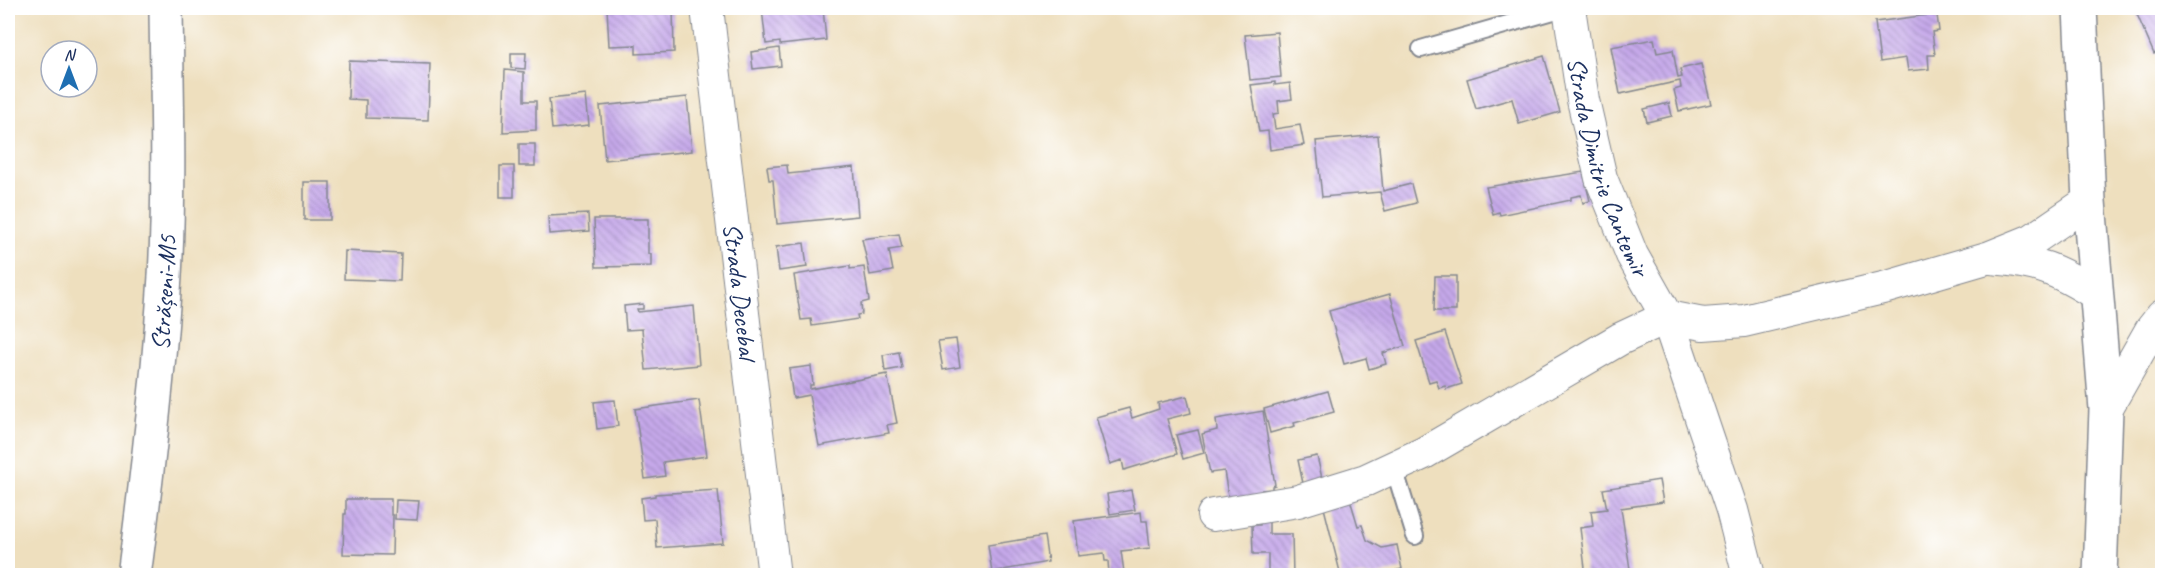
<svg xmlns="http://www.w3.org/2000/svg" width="2170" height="583" font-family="Caveat,sans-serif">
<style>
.building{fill:url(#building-back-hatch)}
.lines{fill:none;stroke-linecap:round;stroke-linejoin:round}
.service-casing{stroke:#84878e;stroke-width:20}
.minor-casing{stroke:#84878e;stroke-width:34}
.tertiary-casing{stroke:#84878e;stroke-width:36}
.secondary-casing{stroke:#84878e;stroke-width:36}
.service{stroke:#fff;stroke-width:16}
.minor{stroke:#fff;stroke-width:32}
.tertiary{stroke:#fff;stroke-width:33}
.secondary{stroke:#fff;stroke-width:33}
.labels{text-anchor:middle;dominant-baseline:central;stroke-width:4.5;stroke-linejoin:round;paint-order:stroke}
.street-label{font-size:26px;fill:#1b2f5e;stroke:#fff}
</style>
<defs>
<pattern id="building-back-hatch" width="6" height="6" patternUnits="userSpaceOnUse" patternTransform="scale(1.5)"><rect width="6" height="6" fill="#c6a9ea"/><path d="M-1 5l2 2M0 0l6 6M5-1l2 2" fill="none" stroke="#a08ac1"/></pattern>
</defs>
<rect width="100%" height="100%" fill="#fff"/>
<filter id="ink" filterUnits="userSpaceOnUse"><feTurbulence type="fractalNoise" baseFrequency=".0167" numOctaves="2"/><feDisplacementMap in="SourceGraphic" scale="12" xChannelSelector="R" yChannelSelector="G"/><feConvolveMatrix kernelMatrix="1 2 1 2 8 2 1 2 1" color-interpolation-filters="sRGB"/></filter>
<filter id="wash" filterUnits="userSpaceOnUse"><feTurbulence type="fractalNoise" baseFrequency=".008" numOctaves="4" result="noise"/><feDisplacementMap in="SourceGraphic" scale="24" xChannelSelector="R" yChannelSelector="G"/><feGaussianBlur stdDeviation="1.35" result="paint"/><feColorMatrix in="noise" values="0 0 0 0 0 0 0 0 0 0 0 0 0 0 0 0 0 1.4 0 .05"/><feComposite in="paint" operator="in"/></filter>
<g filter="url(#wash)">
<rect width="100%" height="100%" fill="#eedfbe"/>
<g id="blocks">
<path class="building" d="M607 8H673L674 52 636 54V45L609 46Z
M752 8H823L826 40 780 45V42L766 44 762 9 752 10Z
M2146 8H2162V50L2154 54 2136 12Z
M1928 15H1937L1939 31 1932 32 1935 55H1928L1929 69 1908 71 1906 58 1880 62 1875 22Z
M1277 32 1281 77 1250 80 1245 35Z
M1654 39 1657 53 1673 50 1678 78 1682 77 1680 69 1701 64 1711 104 1679 111 1674 90 1681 88 1680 81 1620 94 1611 47Z
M779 48 781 66 753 69 751 52Z
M511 53H526L525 69 511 68Z
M1544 56 1560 112 1519 124 1512 99 1476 109 1467 79Z
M349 61 430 64 428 120 366 118V100L348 99Z
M505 70 524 72V101H536V130L503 132Z
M1275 82V85L1290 83 1292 99 1278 101 1279 113 1273 114 1275 129 1300 125 1304 145 1270 150 1268 131 1259 132 1251 85Z
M586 95 589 125 552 129 549 99Z
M687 97 692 151 605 160 600 106Z
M1669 103 1672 116 1647 122 1644 109Z
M1378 135 1383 191 1411 184 1416 203 1385 211 1380 192 1322 197 1316 141Z
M519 144H535V166H519Z
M787 165 788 174 854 167 858 216 777 224 773 180H769L767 167Z
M500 166H514V197H500Z
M1583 172 1590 201 1583 203 1581 195 1571 197V200L1500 215 1499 212 1493 214 1486 187Z
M304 182H330V220H304Z
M588 214 589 231 549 234 548 216Z
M594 219H648V254H651V266L596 267Z
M899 234 902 248 889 250 893 271 870 275 862 239Z
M804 243 807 267 779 271 776 247Z
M345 251 401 254 400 281 344 279Z
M850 266V269L864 267 869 301 861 303 862 314 857 315 858 319 812 326 811 319 801 320 794 275Z
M1435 276H1456V311H1434Z
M1390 294 1405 346 1383 353 1386 364 1369 369 1366 358 1344 364 1329 311Z
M643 304V309H637L638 312 694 306 699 365 646 370 642 329 626 330 624 306Z
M1445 332 1462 384 1446 389 1445 386 1439 388 1436 380 1429 382 1416 341Z
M956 339 960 367 943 370 938 341Z
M899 352 902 368 885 371 883 355Z
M811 366 813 385H810V389L887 374 897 423 887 425 889 433 819 446 809 395 793 398 789 369Z
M1328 391 1334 412 1294 423 1295 426 1270 433 1264 409Z
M1187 396 1191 413 1167 419 1177 454 1124 470 1122 460 1110 464 1096 417 1129 408 1132 418 1159 409 1158 403Z
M615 400 618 426 597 429 594 402Z
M699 400 707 456 663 462 665 476 645 479 635 409Z
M1263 411 1275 485 1272 486V489L1262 490 1264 496 1229 502 1224 471 1210 473 1202 434 1217 430 1216 419Z
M1198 430 1204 453 1183 459 1176 435Z
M1317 456 1323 483 1304 488 1298 460Z
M1659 480 1663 502 1621 508 1631 576H1586L1580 528 1593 526 1591 511 1607 509 1603 489Z
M718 490 723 543 657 548 655 519 643 520 641 498 655 496V494Z
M1131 490 1135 510 1110 514 1107 494Z
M1349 496 1358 526 1362 525 1367 540 1382 548 1397 545 1402 569 1375 576H1341L1323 504Z
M346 499H391V515H393L392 555 343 554 344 514H346Z
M396 500 419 501 417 520 395 519Z
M1141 512 1142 521H1147L1150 548 1121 551 1124 572 1109 574 1108 561H1105L1104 553 1078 556 1074 521Z
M1260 518H1269V534H1292L1293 576H1268V554H1253L1252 525H1260Z
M1044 536 1048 562 992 572 988 545Z"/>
</g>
</g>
<g filter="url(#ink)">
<use href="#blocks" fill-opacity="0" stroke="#84878e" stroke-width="1.5"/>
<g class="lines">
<defs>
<path id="service" d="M1421 49 1564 8
M1394 468 1415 536"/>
<g id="minor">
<path id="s1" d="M707 8 774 576"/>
<path id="s2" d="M1569 8 1583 100 1601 178 1632 255 1667 317 1732 510 1749 576"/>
<path d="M1991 258C2039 262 2056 269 2096 294"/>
<path d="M2106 409 2151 330 2162 316"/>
<path d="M1213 515 1298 501 1366 480 1424 453 1620 339 1667 317 1703 324 1744 321 1887 287 1990 257 2032 240 2089 201"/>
</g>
<path id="tertiary" d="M2080 8 2089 201 2106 409 2100 576"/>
<g id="secondary">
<path id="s3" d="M134 576C147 476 159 377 165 276 170 187 167 97 166 8"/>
</g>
</defs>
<use href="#service" class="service-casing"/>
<use href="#minor" class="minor-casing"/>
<use href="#tertiary" class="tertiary-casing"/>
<use href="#secondary" class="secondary-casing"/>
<use href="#service" class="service"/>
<use href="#minor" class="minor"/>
<use href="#tertiary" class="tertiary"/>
<use href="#secondary" class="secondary"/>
</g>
</g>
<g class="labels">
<g class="street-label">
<text stroke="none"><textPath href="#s2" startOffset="164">Strada Dimitrie Cantemir</textPath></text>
<text stroke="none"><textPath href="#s3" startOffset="285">Strășeni-M5</textPath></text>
<text stroke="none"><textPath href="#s1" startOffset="285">Strada Decebal</textPath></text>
</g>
</g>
<rect width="2170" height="583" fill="none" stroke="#fff" stroke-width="30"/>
<g transform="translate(69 69)"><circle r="28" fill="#ffffff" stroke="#a4acbf" stroke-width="1.5"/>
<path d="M0-4.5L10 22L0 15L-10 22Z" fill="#1f6fb2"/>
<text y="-9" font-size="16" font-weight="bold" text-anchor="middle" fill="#1b2f5e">N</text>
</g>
</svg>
